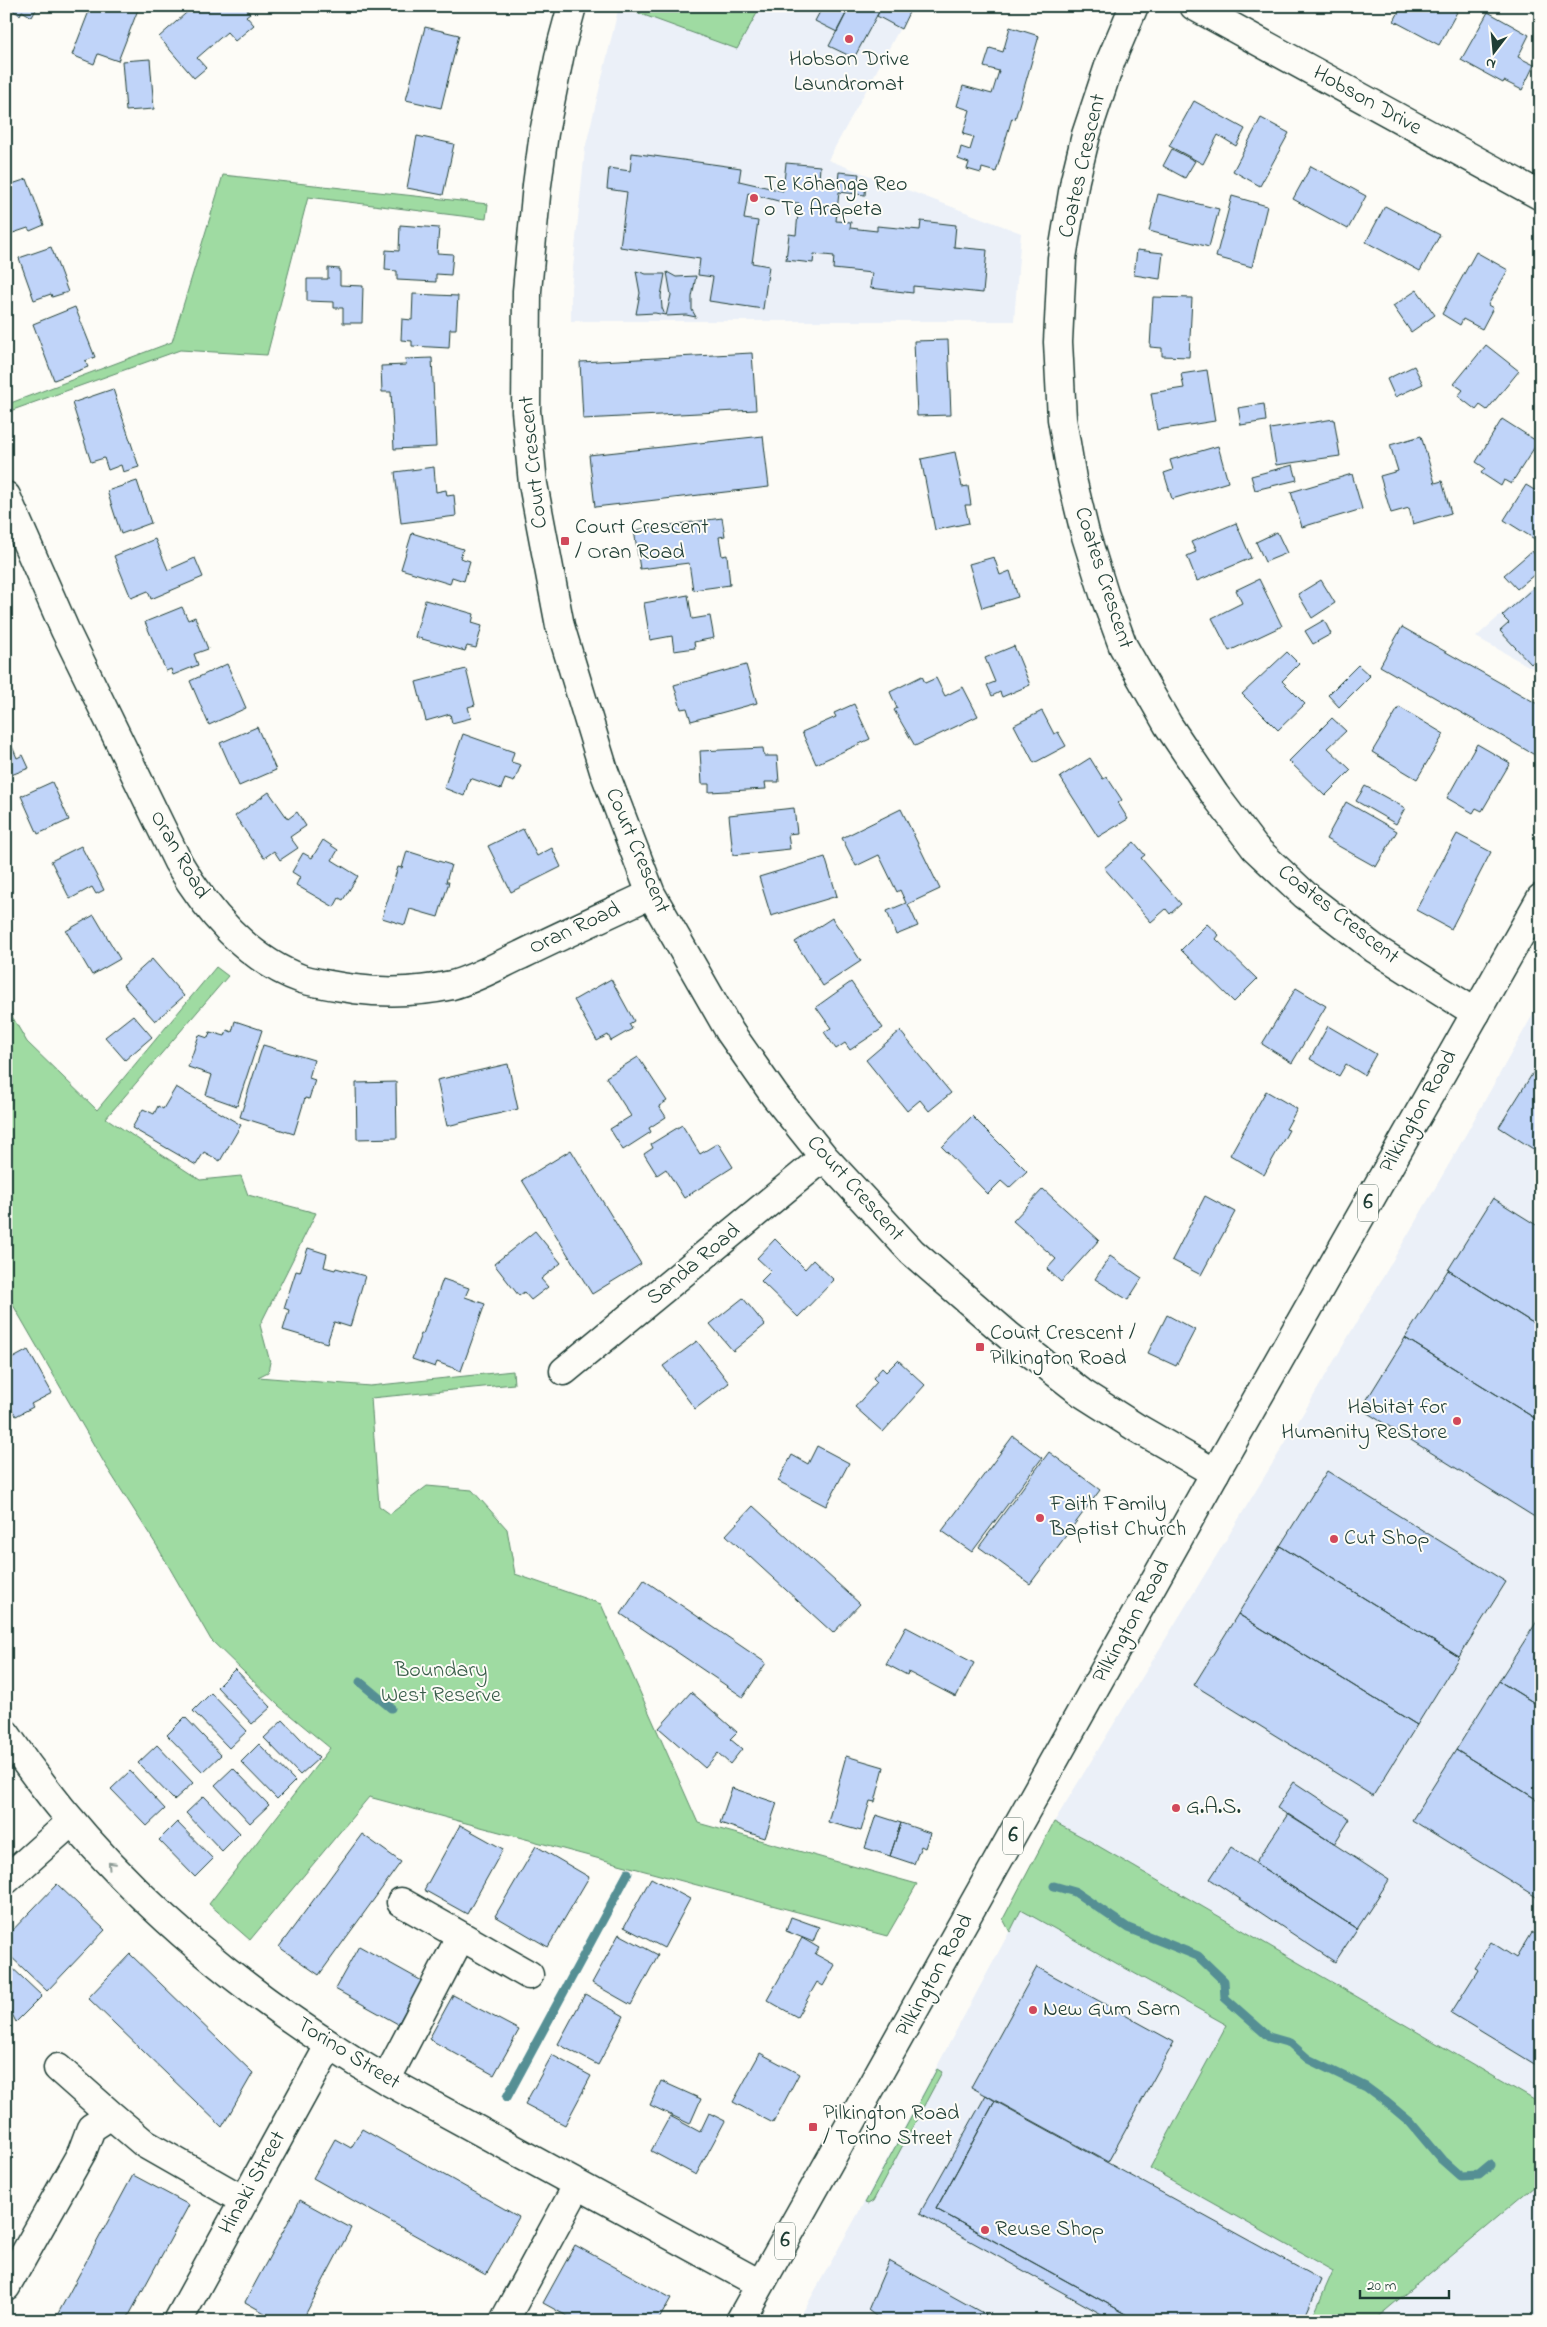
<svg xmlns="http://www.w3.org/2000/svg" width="1547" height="2327" font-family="'Indie Flower',sans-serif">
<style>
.built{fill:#ebf0f8}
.green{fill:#9fdba2;stroke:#5f8c6b}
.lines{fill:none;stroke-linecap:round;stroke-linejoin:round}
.stream{stroke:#548f94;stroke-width:9}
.building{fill:#c0d4f9;stroke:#1f3d34}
.minor-casing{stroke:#1f3d34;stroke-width:31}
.primary-casing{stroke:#1f3d34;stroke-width:31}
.minor{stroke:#fdfcf7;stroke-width:28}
.primary{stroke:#fdfcf7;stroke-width:28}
.oneway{stroke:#8e9c96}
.poi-dot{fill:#d1495b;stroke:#fdfcf7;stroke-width:2}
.labels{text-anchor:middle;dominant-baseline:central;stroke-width:4;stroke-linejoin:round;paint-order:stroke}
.shield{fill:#fdfcf7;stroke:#62766e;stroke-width:1}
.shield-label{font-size:21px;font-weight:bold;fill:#1f3d34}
.poi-label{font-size:22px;fill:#1f3d34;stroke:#fdfcf7;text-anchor:start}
.street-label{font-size:22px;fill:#1f3d34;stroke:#fdfcf7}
.park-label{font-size:22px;fill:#395d4a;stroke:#fdfcf7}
</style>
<rect width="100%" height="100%" fill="#fdfcf7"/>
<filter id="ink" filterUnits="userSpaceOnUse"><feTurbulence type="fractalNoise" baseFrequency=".02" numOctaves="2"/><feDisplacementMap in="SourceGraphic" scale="10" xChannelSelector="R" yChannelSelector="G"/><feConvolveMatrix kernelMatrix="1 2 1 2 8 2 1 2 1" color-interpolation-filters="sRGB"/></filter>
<g filter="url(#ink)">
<path class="built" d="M619 6 737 49 761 6H912L828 160 1021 233 1014 321H571V288L585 149Z
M1541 579V673L1476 637Z
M1541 1000V2104L1088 1840 1054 1822 1310 1402 1452 1159Z
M1021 1910 1227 2025 1151 2168 1333 2271 1311 2321H798L855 2219Z
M1541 2180V2321H1373Z"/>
<path class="green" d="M619 6H761L737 49Z
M223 175 488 204 486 219 308 197 267 355 180 350 10 411 8 404 172 342Z
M216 967 228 976 106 1118 200 1180 241 1176 248 1195 316 1213 260 1325 270 1362 268 1372 258 1377 370 1386 513 1371 514 1384 371 1398 379 1506 390 1514 427 1486 472 1490 507 1529 515 1574 601 1604 698 1823 917 1884 887 1936 369 1797 250 1940 209 1904 330 1748 279 1706 211 1640 157 1546 106 1466 9 1298 6 1299V1006L27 1042 97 1110Z
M1054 1822 1088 1840 1541 2104V2180L1373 2321H1311L1333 2271 1150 2168 1227 2025 1021 1910 1010 1932 1003 1919Z
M937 2069 942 2072 873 2201 868 2204 865 2203Z"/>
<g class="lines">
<path class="stream" d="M360 1682 391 1708
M1054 1886 1075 1892 1128 1928 1198 1956 1224 1981 1225 1998 1269 2037 1290 2043 1308 2059 1366 2087 1385 2101 1410 2122 1442 2160 1460 2176 1479 2175 1491 2165
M507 2097 628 1873"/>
</g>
<path class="building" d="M6 6H38L32 17 22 11 20 15Z
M91 6 139 7 118 61 98 54 94 64 72 55Z
M194 6H244L250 13 246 16 254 25 235 41 227 32 197 58 206 68 194 78 159 37Z
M823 6H850L837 32 815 21Z
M850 6H882L854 58 829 46Z
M882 6H912L901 29 877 16Z
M1402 6H1447L1457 12 1439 45 1394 21Z
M1488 12 1529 35 1518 57 1534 65 1522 90 1504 81 1503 83 1461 60Z
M425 27 459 35 441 108 406 100Z
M1010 27 1039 36 1015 119 1012 118 996 172 982 168 981 173 967 169 969 163 958 159 961 147 970 150 974 137 963 134 970 110 957 106 963 86 992 94 999 71 984 67 990 48 1003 52Z
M150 59 154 109 126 111 122 61Z
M1194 101 1245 129 1236 146 1218 135 1203 164 1169 146Z
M1261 118 1289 133 1260 186 1233 171Z
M417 136 454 144 443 195 407 188Z
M1172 149 1195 161 1185 178 1163 166Z
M632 153 741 168 739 181 783 191 786 163 820 166 819 181 838 183 839 172 859 174 858 179H866L865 195 839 192 836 221 851 222 850 228 877 231V226L920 230 921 221 956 225 954 247 987 250 983 293 913 286V293L870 288 872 273 833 269 834 256 814 254 813 263 786 260 789 234 796 235 799 203 782 202 748 193 744 219 758 221 752 263 769 266 763 309 709 301 713 277 698 275 700 259 620 247 627 192 607 189 609 168 630 171Z
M1311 166 1366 196 1348 229 1293 199Z
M27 179 44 225 30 231 28 228 10 234 6 224V186Z
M1158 194 1219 209 1209 247 1149 231Z
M1232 196 1267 206 1252 267 1216 257Z
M1385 206 1440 235 1420 271 1366 242Z
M400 225 439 228 437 253 453 254 451 275 436 274V282L397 280V271L385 270 386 250 399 251Z
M51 247 68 292 52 297 51 294 34 300 19 258Z
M1137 250 1163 253 1160 279 1134 275Z
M1476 252 1508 270 1488 305 1493 308 1482 329 1463 319 1460 325 1442 314Z
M328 268 340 269V285L363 286 362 323H343V308H334V302L307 301V279H328Z
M636 271 646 274H665L661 296 662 308 665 315 655 313 636 314 640 293Z
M667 272 676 277 696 276 692 297V310L696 317 686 315 666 316 671 295Z
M1417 290 1435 315 1411 332 1393 306Z
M413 294 458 296 456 329H450L449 348 412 346V341L401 340 402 319 412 320Z
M1153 297 1192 298 1189 357 1162 356V348L1150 347Z
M75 307 95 357 85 361 88 367 54 380 33 324Z
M948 340 951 415 917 416 914 341Z
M1486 345 1519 371 1487 410 1480 405 1476 410 1458 396 1463 390 1454 384Z
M752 353 756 410 583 419 580 362Z
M432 358 436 447 394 449 391 392H382L381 366 406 365 405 359Z
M1414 366 1423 384 1395 397 1387 379Z
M1207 370 1215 421 1157 430 1151 393 1184 388 1181 374Z
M113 389 139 467 123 472 121 465 108 470 104 458 91 462 72 403Z
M1264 404 1266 421 1241 425 1238 408Z
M1334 419 1340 456 1276 465 1270 429Z
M1502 419 1538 442 1511 484 1504 480 1501 486 1481 473 1485 468 1476 462Z
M763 436 769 487 595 507 589 455Z
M1421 436 1435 483 1442 481 1451 513 1413 524 1409 508 1391 513 1380 476 1398 471 1390 445Z
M1218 446 1228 482 1172 499 1164 473 1173 470 1170 460Z
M955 452 962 487 968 486 971 505H965L969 523 935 530 921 459Z
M1293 465 1297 480 1255 490 1251 476Z
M434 467 436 492 446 490 447 496 454 495 456 516 401 523 395 472Z
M1352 474 1362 509 1302 527 1291 492Z
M137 481 151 523 121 534 107 491Z
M1526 485 1541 494V543L1504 520Z
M722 518 725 536 719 537 722 556 727 555 730 585 693 590 689 563 640 569 634 530Z
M1236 523 1251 558 1197 581 1187 556 1196 552 1191 542Z
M1277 532 1287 553 1265 562 1256 542Z
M412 533 463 549 460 558 470 561 464 581 452 577 450 584 401 569Z
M155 539 168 570 195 558 203 577 151 599 148 591 131 598 114 556Z
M1532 551 1541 562V569L1517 589 1504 575Z
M994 557 1000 575 1010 571 1018 597 982 608 969 564Z
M1259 579 1282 626 1229 651 1212 618 1242 603 1236 590Z
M1321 580 1335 603 1312 618 1298 594Z
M1541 581V662L1537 658 1531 664 1500 631 1509 623 1502 616Z
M688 595 692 619 710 616 714 638 694 642 695 648 674 651 672 636 650 640 644 603Z
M425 600 474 614 472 623 482 626 476 648 467 646 465 651 415 637Z
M182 607 188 620 195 617 208 649 194 654 198 665 173 675 171 669 166 671 145 622Z
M1324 620 1331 634 1313 644 1305 631Z
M1402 627 1541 706 1540 758 1380 666Z
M1014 646 1030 685 1002 697 1000 692 992 696 987 685 995 682 985 658Z
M1287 652 1299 664 1282 681 1305 704 1278 730 1242 694Z
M227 664 246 708 209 725 190 681Z
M746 665 757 703 691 721 687 708 681 709 674 685Z
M1358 665 1370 676 1339 707 1328 695Z
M466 669 475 705 468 707 471 718 452 723 450 714 426 721 416 682Z
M922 676 925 683 936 678 945 696 963 687 978 716 915 746 894 710 897 708 890 692Z
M854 704 870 739 816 764 802 732 836 717 834 713Z
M1399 707 1444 734 1417 779 1372 752Z
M1042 711 1054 734 1058 732 1066 746 1034 763 1014 725Z
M1332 718 1346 731 1328 748 1351 770 1325 796 1289 761Z
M257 727 276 770 239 786 220 743Z
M6 732 17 758 23 755 29 768 6 777Z
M463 734 514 752 511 762 521 765 514 782 505 779 501 789 470 778 464 796 444 788Z
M1477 744 1510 763 1482 811 1476 808 1473 813 1447 798Z
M763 748 764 756H777L779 782H765L766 789 709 792V784H702L700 751Z
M1090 758 1103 779 1107 777 1122 800 1118 803 1128 819 1098 837 1060 777Z
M52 782 69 820 38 834 21 796Z
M1365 786 1405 808 1396 824 1356 801Z
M269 792 288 819 297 812 306 826 290 837 298 848 280 860 274 851 264 858 235 816Z
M1346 802 1397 831 1376 867 1326 839Z
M794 808 797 833 788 834 790 849 733 855 729 815Z
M901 809 940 889 908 904 918 926 896 935 887 911 906 903 900 890 897 892 879 855 856 866 842 838Z
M523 829 537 856 552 848 561 867 511 892 488 846Z
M1457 834 1491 852 1451 929 1416 910Z
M323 840 338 850 332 860 358 876 343 900 339 898 334 907 296 885 300 877 292 872 303 853 312 858Z
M1134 842 1145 855 1141 858 1181 904 1170 914 1166 909 1151 922 1104 868Z
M81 846 104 890 96 894 92 887 70 899 51 861Z
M407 851 451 865 446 882H449L438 917 410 909 405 925 382 918 398 867 402 868Z
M825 857 837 896 771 916 759 877Z
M94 915 120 959 92 975 66 931Z
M832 918 861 961 823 986 795 942Z
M1207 924 1219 935 1216 939 1257 979 1234 1002 1181 950Z
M152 959 184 996 155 1021 123 985Z
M611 979 634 1021 629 1024 632 1029 611 1041 608 1035 597 1041 574 1000Z
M851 982 883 1028 850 1050 845 1043 836 1049 824 1032 831 1028 816 1007Z
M1296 988 1326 1006 1292 1063 1262 1044Z
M133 1015 152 1037 125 1060 105 1037Z
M235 1021 262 1030 237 1106 206 1095 212 1075 188 1067 199 1035 208 1038 210 1032 225 1036 227 1030 232 1032Z
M1328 1026 1376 1054 1364 1075 1346 1064 1339 1076 1310 1059Z
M900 1031 951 1093 929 1111 920 1100 907 1111 866 1060Z
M263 1045 314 1060 309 1078 315 1080 309 1099 305 1098 294 1134 240 1117Z
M638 1057 667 1101 659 1106 666 1117 649 1128 651 1132 623 1150 610 1129 631 1116 606 1077Z
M1541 1060V1154L1499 1127Z
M508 1064 518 1109 447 1126 437 1080Z
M396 1082 397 1138 357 1139 356 1083Z
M176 1087 241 1125 220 1161 204 1152 196 1165 132 1128 143 1109 154 1114 158 1106 163 1109Z
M1266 1091 1297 1109 1286 1129 1289 1130 1264 1175 1230 1155Z
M972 1116 1027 1171 1009 1188 1001 1181 988 1194 942 1147Z
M682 1125 700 1154 718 1143 733 1167 684 1198 666 1169 657 1175 644 1154 653 1148 651 1144Z
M571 1150 641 1264 592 1294 522 1180Z
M1043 1189 1099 1240 1061 1282 1047 1269 1056 1259 1013 1221Z
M1205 1196 1235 1212 1201 1275 1172 1260Z
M1493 1198 1541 1228V1328L1448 1270Z
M535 1231 561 1263 541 1279 548 1287 531 1300 524 1292 519 1296 494 1264Z
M775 1239 805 1269 813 1260 834 1280 798 1317 761 1281 771 1271 757 1258Z
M308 1248 327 1254 324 1267 335 1270 336 1268 365 1276 350 1327 334 1322 327 1343 283 1330 289 1310 284 1308 296 1271 300 1272Z
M1110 1256 1142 1278 1128 1300 1095 1279Z
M1448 1270 1541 1328V1422L1405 1338Z
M443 1279 469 1288 465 1297 485 1304 461 1371 437 1362 435 1367 412 1359 421 1334H423Z
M743 1298 765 1325 733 1351 710 1324Z
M1167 1315 1195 1330 1176 1366 1148 1353Z
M1405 1338 1541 1422V1521L1361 1409Z
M697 1341 729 1383 695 1409 663 1366Z
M28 1350 52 1393 31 1404 33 1407 16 1416 6 1398V1362Z
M898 1360 925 1385 883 1432 855 1407 877 1382 873 1378 882 1368 886 1372Z
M1013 1436 1042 1458 972 1552 942 1531Z
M817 1446 849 1463 826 1506 778 1481 792 1455 808 1464Z
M1049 1452 1100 1490 1030 1584 979 1547Z
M1327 1471 1506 1582 1459 1657 1280 1546Z
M753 1506 860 1604 833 1633 726 1535Z
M1280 1546 1459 1657 1417 1725 1238 1614Z
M644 1580 766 1663 743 1697 621 1614Z
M1238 1614 1417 1725 1373 1796 1194 1685Z
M1541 1615V1707L1499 1681Z
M906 1627 974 1663 956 1697 908 1672 907 1675 886 1664Z
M235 1669 271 1707 252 1724 217 1687Z
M1499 1681 1541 1707V1802L1456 1750Z
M691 1692 737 1732 730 1739 742 1749 730 1764 718 1753 705 1768 659 1728Z
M211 1693 247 1731 229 1748 193 1711Z
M185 1717 221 1755 203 1772 167 1735Z
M283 1720 319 1758 300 1775 264 1738Z
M259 1744 295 1781 277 1799 241 1762Z
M157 1745 193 1783 174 1800 138 1763Z
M1456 1750 1541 1802V1900L1412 1820Z
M846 1756 884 1767 875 1802 870 1801 861 1831 828 1822Z
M233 1768 269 1805 250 1823 215 1785Z
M130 1771 165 1809 147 1826 111 1789Z
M1294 1782 1350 1819 1334 1844 1277 1808Z
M732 1788 777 1803 765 1838 720 1823Z
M204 1796 240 1833 222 1851 186 1813Z
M1288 1814 1389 1880 1357 1929 1255 1863Z
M876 1815 901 1823 890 1856 865 1848Z
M177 1822 213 1859 195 1877 159 1840Z
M901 1823 930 1833 925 1848 921 1846 914 1864 890 1856Z
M460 1825 503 1849 467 1914 424 1890Z
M362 1834 401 1862 319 1975 279 1947Z
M536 1846 589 1877 548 1947 495 1916Z
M1231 1847 1357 1929 1335 1962 1210 1879Z
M651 1878 690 1899 664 1948 624 1927Z
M57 1884 105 1930 47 1991 6 1952V1937Z
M791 1917 819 1927 813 1942 786 1931Z
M1531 1933 1541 1939V2068L1451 2013 1478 1970 1474 1968 1491 1942 1516 1958Z
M619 1934 658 1955 631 2005 592 1983Z
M802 1938 819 1948 815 1954 835 1965 823 1986 817 1982 797 2017 767 2000Z
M359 1946 422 1981 398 2024 335 1989Z
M130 1954 253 2073 222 2127 88 1998Z
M6 1962 42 1996 16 2022 6 2002Z
M1037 1967 1174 2042 1108 2162 971 2087Z
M585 1994 624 2016 598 2065 558 2044Z
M453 1995 519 2030 494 2075 429 2039Z
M760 2053 799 2074 773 2123 733 2102Z
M552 2055 591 2076 565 2125 525 2104Z
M661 2081 701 2099 690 2124 650 2105Z
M986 2095 995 2101 936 2209 1139 2321H1114L920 2213Z
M995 2101 1321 2280 1303 2321H1139L936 2209Z
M709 2113 725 2121 696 2175 651 2151 670 2116 700 2132Z
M362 2129 519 2217 486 2275 313 2178 335 2139 351 2148Z
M133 2175 189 2205 126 2321H54Z
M300 2200 351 2228 302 2321H279L245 2302Z
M575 2245 671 2298 658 2321H576L543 2303Z
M889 2261 997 2321H882L868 2310Z"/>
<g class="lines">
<defs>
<path id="minor" d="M572 6 562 43 544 133 537 185 527 291 526 411 533 484 560 626 604 771 651 894 730 1032 775 1096 824 1157 912 1252 1009 1336 1082 1393 1137 1428 1215 1473
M1134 6 1111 60 1086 135 1075 180 1062 258 1058 342 1062 419 1072 479 1085 533 1104 594 1123 646 1168 725 1215 795 1255 848 1305 895 1375 949 1476 1013
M1194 6 1541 196
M6 496 65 630 178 862C206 910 248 960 302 979 319 984 337 986 354 989 386 993 420 992 452 985 475 979 499 965 521 955 564 934 608 914 651 894
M564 1371 824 1157
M6 1734C103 1879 237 1992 386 2080L760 2284
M6 1880 72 1821
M401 1902 461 1936
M58 2068 111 2115
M386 2080 461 1936 529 1975
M6 2287 82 2152 91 2128 111 2115 145 2144 243 2200
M178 2321 329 2046
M504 2321 577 2186"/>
<path id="primary" d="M740 2321 1215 1473 1541 898"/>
</defs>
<use href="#minor" class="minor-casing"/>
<use href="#primary" class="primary-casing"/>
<use href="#minor" class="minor"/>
<use href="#primary" class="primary"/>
</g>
<defs><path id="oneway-chevron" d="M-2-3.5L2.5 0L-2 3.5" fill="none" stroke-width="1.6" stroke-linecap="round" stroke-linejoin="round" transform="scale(1.25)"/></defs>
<use class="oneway" href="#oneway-chevron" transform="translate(111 1865) rotate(-133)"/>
</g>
<g class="poi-dot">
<circle cx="849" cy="39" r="5"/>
<circle cx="754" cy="198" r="5"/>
<rect x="560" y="536" width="10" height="10" rx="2.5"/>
<rect x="975" y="1342" width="10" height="10" rx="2.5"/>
<circle cx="1457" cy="1421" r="5"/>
<circle cx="1040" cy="1518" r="5"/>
<circle cx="1334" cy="1539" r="5"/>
<circle cx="1176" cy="1808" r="5"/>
<circle cx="1033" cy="2010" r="5"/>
<rect x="808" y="2122" width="10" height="10" rx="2.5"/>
<circle cx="985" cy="2230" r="5"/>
</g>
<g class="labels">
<g class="shield">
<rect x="1358" y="1184.5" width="20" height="37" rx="4"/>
<rect x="1003" y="1817.5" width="20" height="37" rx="4"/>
<rect x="775" y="2222.5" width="20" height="37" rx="4"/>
</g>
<g class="shield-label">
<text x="1368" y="1203">6</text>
<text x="1013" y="1836">6</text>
<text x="785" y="2241">6</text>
</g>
<g class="poi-label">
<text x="849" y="60" text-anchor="middle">Hobson Drive<tspan x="849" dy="25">Laundromat</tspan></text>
<text x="764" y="185">Te Kōhanga Reo<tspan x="764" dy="25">o Te Arapeta</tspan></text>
<text x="575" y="528">Court Crescent<tspan x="575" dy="25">/ Oran Road</tspan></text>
<text x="990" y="1334">Court Crescent /<tspan x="990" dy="25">Pilkington Road</tspan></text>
<text x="1447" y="1408" text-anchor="end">Habitat for<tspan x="1447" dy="25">Humanity ReStore</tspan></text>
<text x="1050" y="1505">Faith Family<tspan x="1050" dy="25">Baptist Church</tspan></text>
<text x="1344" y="1539">Cut Shop</text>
<text x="1186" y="1808">G.A.S.</text>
<text x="1043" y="2010">New Gum Sarn</text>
<text x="823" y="2114">Pilkington Road<tspan x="823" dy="25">/ Torino Street</tspan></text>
<text x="995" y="2230">Reuse Shop</text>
</g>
<g class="street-label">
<text transform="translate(1367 101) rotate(29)">Hobson Drive</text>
<text transform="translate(1083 166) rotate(-77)">Coates Crescent</text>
<text transform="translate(534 462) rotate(-96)">Court Crescent</text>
<text transform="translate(1103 578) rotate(72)">Coates Crescent</text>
<text transform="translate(637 851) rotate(67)">Court Crescent</text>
<text transform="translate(179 855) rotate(60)">Oran Road</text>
<text transform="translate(1338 915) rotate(38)">Coates Crescent</text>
<text transform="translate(575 929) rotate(-25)">Oran Road</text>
<text transform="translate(1419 1112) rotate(-61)">Pilkington Road</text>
<text transform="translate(855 1189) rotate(48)">Court Crescent</text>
<text transform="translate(694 1265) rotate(-40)">Sanda Road</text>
<text transform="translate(1132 1622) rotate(-61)">Pilkington Road</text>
<text transform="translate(935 1976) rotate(-61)">Pilkington Road</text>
<text transform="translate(348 2054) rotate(32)">Torino Street</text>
<text transform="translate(253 2183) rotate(-61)">Hinaki Street</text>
</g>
<g class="park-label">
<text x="441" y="1671">Boundary<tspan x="441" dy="25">West Reserve</tspan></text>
</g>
</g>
<rect width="1547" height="2327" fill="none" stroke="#fdfcf7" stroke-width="25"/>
<rect x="12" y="12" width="1522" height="2302" fill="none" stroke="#1f3d34" stroke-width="2" filter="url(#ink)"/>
<g transform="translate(1494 52) rotate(196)" stroke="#fdfcf7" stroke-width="4" paint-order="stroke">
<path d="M0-4L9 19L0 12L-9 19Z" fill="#1f3d34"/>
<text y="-8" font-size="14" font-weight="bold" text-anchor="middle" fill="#1f3d34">N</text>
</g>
<path d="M1360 2290v8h89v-8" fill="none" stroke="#1f3d34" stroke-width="2.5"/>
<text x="1367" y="2290" font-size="15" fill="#1f3d34" stroke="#fdfcf7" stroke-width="4" paint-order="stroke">20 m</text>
</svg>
